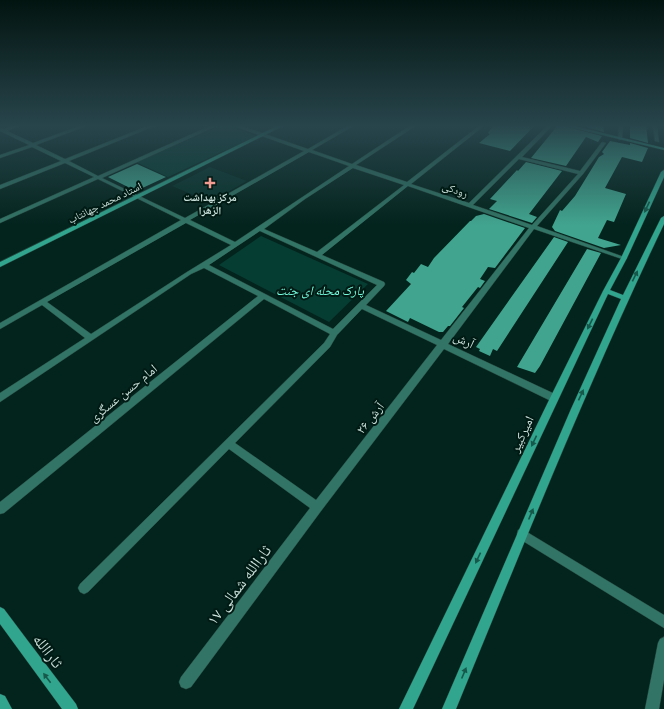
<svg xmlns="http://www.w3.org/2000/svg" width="664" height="709" font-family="'Zilla Slab','Noto Naskh Arabic',serif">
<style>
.built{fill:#07322a}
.green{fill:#063d33}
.building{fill:#41a48e}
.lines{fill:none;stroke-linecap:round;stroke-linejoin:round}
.street-casing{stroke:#23423b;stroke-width:1}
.secondary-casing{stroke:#23423b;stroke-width:1}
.street{fill:#327465;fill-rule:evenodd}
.secondary{fill:#31a58e;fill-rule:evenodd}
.oneway{fill:#16594b}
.poi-dot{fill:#f59c92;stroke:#001a14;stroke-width:1.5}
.labels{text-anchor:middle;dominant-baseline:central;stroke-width:4;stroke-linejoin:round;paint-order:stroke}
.far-street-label{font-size:11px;fill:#c9dfd9;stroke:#001a14}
.far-poi-label{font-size:11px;font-weight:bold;fill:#c9dfd9;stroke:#001a14}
.park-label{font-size:13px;font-style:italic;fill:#74fcde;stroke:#001a14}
.street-label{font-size:13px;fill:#c9dfd9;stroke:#001a14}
.near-street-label{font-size:16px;fill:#c9dfd9;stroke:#001a14}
</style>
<rect width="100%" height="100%" fill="#03241d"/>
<path class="built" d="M210 167 247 181 210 202 172 186Z"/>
<path class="green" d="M222 125H226L256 136 168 177 136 162Z
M261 236 368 284 329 322 219 265Z"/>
<path class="building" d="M494 125H535L510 151 479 143 490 134 488 133Z
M558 125H560L602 136 598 142 586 137 566 166 531 158Z
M578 125H603L604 132Z
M630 125H646L648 143 630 138Z
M610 141 630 145V143L648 148 642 162 622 157 605 188 626 194 614 222 607 220 598 238 621 245 604 248 555 231 552 227 560 210 562 211 575 196 599 157 604 154 602 152Z
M526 162 562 171 529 214 537 217 532 223 489 209 497 201 490 199 517 170 518 171Z
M137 164 166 177 136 191 108 177Z
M484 214 525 228 495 268 488 267 480 279 485 281 480 288 478 287 462 307 464 308 450 326H448L443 332H439L410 318 408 322 386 311 411 284 406 280 412 272 414 273 421 264 428 267 434 258 470 221H471L476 216Z
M554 237 568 242 497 351 493 349 490 356 479 351 480 349 476 347Z
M587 249 601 253 540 366 535 373 517 367Z"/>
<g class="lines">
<defs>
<path id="street" d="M15 125H22L7 131 33 143 82 125H89L36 145 65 159 150 125H157L69 161 98 176 212 125H219L102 178 185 218 304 151 231 125H239L308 149 349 125H355L312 150 352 164 411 125H417L356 165 407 182 480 125H485L411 184 469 203 548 125H553L522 157 580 171 602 142 606 143 583 174 537 226 627 258 626 259H622L534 229 448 344 557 395 558 398 557 401 554 402 551 401 444 349 321 511 191 687 186 689 181 687 179 682 181 677 310 508 229 449 88 592 84 594 80 592 78 588 80 584 324 343 330 334 264 299 4 513 0 514V502L258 296 204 268 191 274 0 402V393L85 338 42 305 0 329V323L181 220 98 179 0 223V219L94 177 65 163 0 189V185L61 161 32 147 0 158V155L29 145 0 131V128L4 129ZM309 152 349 166 235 242 190 220ZM519 159 578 174 532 225 473 205ZM353 168 404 185 317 252 264 229 305 199ZM408 186 529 228 441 340 366 305 384 286 385 284 384 282 322 255ZM186 223 231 245 187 272 91 334 47 302ZM260 231 377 285 333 329 209 265ZM362 309 437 345 316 500 235 443 330 347 337 335Z
M619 125H623L622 139 620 140 618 139Z
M653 125H657L659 142 655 141Z
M522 529 664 615V628L518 538 517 534 518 530Z
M664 637V680L659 709H645L658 643 660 639Z"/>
<path id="secondary" d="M279 125H285L0 267V262Z
M570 125 664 148V150L561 125Z
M664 170V177L627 258 610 290 623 295 661 218 664 216V224C588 383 523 546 456 709H442L571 409 621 299 608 294 413 709H399L550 398 603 291 621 258 661 172Z
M0 607 4 609 28 641 76 704 78 709H62L0 624Z
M0 694 5 696 12 709H0Z"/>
</defs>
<use href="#street" class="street-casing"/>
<use href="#secondary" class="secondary-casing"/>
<use href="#street" class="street"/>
<use href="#secondary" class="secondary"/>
</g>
<defs><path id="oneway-solid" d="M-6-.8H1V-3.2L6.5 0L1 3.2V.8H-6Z"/></defs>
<g class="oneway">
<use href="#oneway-solid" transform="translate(647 207) rotate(115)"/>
<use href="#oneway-solid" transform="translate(635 276) rotate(-64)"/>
<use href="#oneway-solid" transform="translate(590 324) rotate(116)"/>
<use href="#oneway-solid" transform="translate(581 395) rotate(-65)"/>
<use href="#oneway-solid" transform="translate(534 441) rotate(115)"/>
<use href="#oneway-solid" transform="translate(531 514) rotate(-67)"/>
<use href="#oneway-solid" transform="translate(478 558) rotate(115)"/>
<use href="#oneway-solid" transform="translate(464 673) rotate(-67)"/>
<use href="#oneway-solid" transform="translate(47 678) rotate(-127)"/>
</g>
<linearGradient id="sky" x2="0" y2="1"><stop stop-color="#021410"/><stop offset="0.56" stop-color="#28454c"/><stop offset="1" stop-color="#28454c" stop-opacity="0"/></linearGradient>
<rect width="664" height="225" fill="url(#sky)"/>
<path class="poi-dot" d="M208 177h4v4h4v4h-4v4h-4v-4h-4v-4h4z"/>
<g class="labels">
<g class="far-street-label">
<text transform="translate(455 190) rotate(19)">رودکی</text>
<text transform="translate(105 203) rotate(-26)">استاد محمد جهانتاب</text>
</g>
<g class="far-poi-label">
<text x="210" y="197">مرکز بهداشت<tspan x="210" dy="13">الزهرا</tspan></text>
</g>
<g class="park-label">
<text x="320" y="290">پارک محله ای جنت</text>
</g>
<g class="street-label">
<text transform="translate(464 340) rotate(26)">آرش</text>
<text transform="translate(123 393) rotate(-39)">امام حسن عسگری</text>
<text transform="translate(370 418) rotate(-52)">آرش ۲۶</text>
<text transform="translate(522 434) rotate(-65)">امیرکبیر</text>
</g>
<g class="near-street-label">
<text transform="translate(239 585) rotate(-53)">ثاراالله شمالی ۱۷</text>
<text transform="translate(48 651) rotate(53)">ثاراالله</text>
</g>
</g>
</svg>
